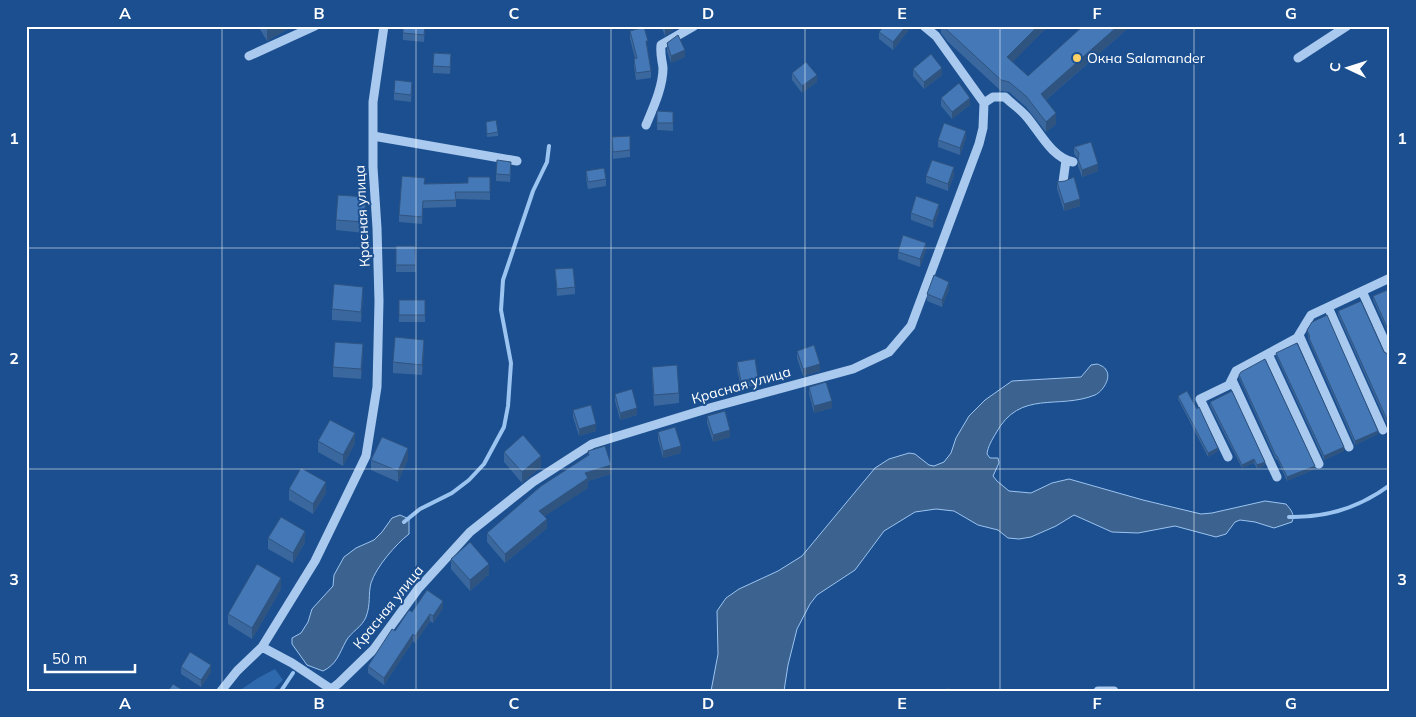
<svg xmlns="http://www.w3.org/2000/svg" width="1416" height="717" font-family="Mulish,sans-serif">
<style>
.green{fill:#2e69ad}
.water{fill:#3c6290;stroke:#9cc4f0}
.lines{fill:none;stroke-linecap:round;stroke-linejoin:round}
.stream{stroke:#9cc4f0;stroke-width:4}
.minor{stroke:#a9c9ee;stroke-width:9}
.wall{fill:#3a679d}
.shaded-wall{fill:#305480}
.building{fill:#4478b7;stroke:#305480}
.grid{fill:none;stroke:#fff;stroke-width:1;stroke-opacity:0.55}
.poi-dot{fill:#ffd166;stroke:#1b4f8f;stroke-width:2}
.labels{text-anchor:middle;dominant-baseline:central;stroke-width:4;stroke-linejoin:round;paint-order:stroke}
.poi-label{font-size:14px;fill:#fff;stroke:#1b4f8f;text-anchor:start}
.street-label{font-size:14px;fill:#fff;stroke:#1b4f8f}
.neatline{fill:none;stroke:#fff;stroke-width:2}
.grid-label{font-size:16px;text-anchor:middle;font-weight:bold;fill:#fff}
</style>
<rect width="100%" height="100%" fill="#1b4f8f"/>
<path class="green" d="M275 669 283 680 272 691H239L258 678Z"/>
<path class="water" d="M1097 364C1100 365 1105 367 1106 370 1112 378 1102 392 1095 395 1058 410 1020 389 996 433 992 440 988 446 987 454L990 458H998L999 463 993 476 997 481 1009 491 1031 493 1052 483 1069 479 1143 500 1201 514 1212 513 1265 501 1286 504C1291 510 1295 514 1292 522L1274 528 1255 522 1240 520 1235 522 1226 534 1216 537 1175 526 1138 533 1112 532 1074 515 1056 526 1031 537 1019 539 1008 538 998 530 978 525 954 511 936 509 915 512 884 531 855 570 817 595 810 604 797 629 788 665 784 691H711L718 654 717 611 726 598 739 589 778 571 802 556 875 468 889 459 909 453 915 454 929 465 934 466 944 462 951 453 956 438 969 416 985 400 1012 381 1081 377 1091 365Z
M400 515 409 519V534C396 544 376 567 371 583 368 594 371 604 366 617 362 627 351 632 346 641 339 654 337 664 323 671L307 665 292 644V638L301 633 308 622 312 609 333 586 334 575 344 557 356 548 374 540 382 532 392 518Z"/>
<g class="lines">
<path class="stream" d="M1289 517C1327 518 1359 508 1390 485
M404 522 420 509 452 493 469 480 484 464 504 427 508 406 511 363 501 310 503 280 533 191 547 162 549 146
M281 691 293 673"/>
<path class="minor" d="M249 56 315 26
M1298 58 1347 26
M984 103 993 97H1005C1012 104 1020 109 1026 116 1040 132 1051 157 1073 162
M646 125C653 108 663 87 663 68 662 59 660 55 661 45L694 26
M373 136 517 161
M1063 182 1066 160
M1362 291 1390 353
M1328 307 1383 430
M1299 335 1349 447
M1268 354 1319 464
M1232 380 1277 477
M1228 457 1200 399 1229 385 1236 371 1297 338 1311 315 1390 278
M262 647 292 663 331 689
M221 691 237 671 262 647 315 561 366 456 377 387 379 301 377 228 373 167V102L384 26
M329 691 339 683 374 649 418 589 470 532 533 482 592 444 713 407 853 369 889 352 911 326 979 144 983 128 984 103 936 36 924 26
M1098 691H1114"/>
</g>
<path class="wall" d="M258 26H293L267 41Z
M403 26H425L424 42 403 40Z
M661 26H677V27L665 36Z
M908 26V31L893 50 879 39V32Z
M941 26H1048L1012 62 1028 76 1080 29 1077 26H1126V30L1046 100 1056 124 1046 132 1026 107 1009 92 1001 91 947 41 941 33Z
M630 31 648 48H647L651 71V78L636 80 634 66V59L635 58 630 39Z
M667 43 685 57 671 63 667 51Z
M451 61 450 74 433 73V66Z
M913 69 942 75 924 89 913 76Z
M792 73 817 82 802 93 792 80Z
M412 89 411 102 394 100V93Z
M941 98 970 105 952 119 941 106Z
M657 111 673 112V131L657 130Z
M486 122 498 132V136L487 137Z
M612 137 630 150V157L613 159Z
M966 138 960 155 938 147V140Z
M1074 147 1098 171 1082 177 1078 166V159L1074 154Z
M511 169 510 182 496 181V174Z
M586 171 606 179V186L588 189 586 178Z
M954 175 948 191 926 183V176Z
M490 177V200L456 199V207L423 208 422 224 399 222V215L425 184 468 183Z
M1057 182 1080 206 1064 211 1057 189Z
M366 208 364 233 336 230V220Z
M939 211 933 228 911 220V213Z
M396 246H415L416 272H396Z
M926 250 920 267 898 259V252Z
M555 269 575 287V294L557 296Z
M949 289 942 307 927 301V294Z
M1390 289V337L1373 300V296Z
M363 297 361 322 332 320V309Z
M399 300H425V322H399Z
M1338 311 1384 352 1390 355V428H1389L1338 315Z
M1307 330 1378 434 1355 445 1309 341Z
M424 350 422 375 393 373V362Z
M797 351 820 371 803 376 797 358Z
M1276 353 1344 451 1324 460 1276 356Z
M363 354 361 379 333 377V367Z
M737 362 758 378V385L741 388 737 369Z
M652 367 679 393V403L654 406 652 377Z
M1239 375 1315 469 1287 481 1277 459 1276 460 1239 378Z
M809 387 832 408 814 413 809 394Z
M615 394 637 415 620 420 615 401Z
M1178 396 1218 451 1208 457 1178 399Z
M1210 402 1265 465 1257 469 1254 463 1242 468 1210 406Z
M573 410 596 431 579 436 573 417Z
M707 416 730 437 713 442 707 423Z
M658 432 681 453 663 458 658 439Z
M318 441 355 443 343 466 318 452Z
M588 451 611 474 588 481V488L544 516 547 528 505 563 487 542V533L588 455Z
M504 452 541 467 522 483 504 462Z
M408 459 398 482 371 470V460Z
M289 489 326 493 313 514 289 500Z
M268 538 305 542 293 563 268 549Z
M451 559 489 574 470 591 451 569Z
M281 589 252 639 228 624V614Z
M443 608 433 623 430 621 415 643 413 641 384 685 368 673V666L395 631Z
M181 667 211 672 201 687 181 674Z"/>
<path class="shaded-wall" d="M268 26H293L267 41V27Z
M668 26 677 27 665 36V28Z
M906 26H908V31L893 50V42Z
M1038 26H1048L1007 68V57Z
M1118 26H1126V30L1041 104V94Z
M685 50V57L671 63V56Z
M942 68V75L924 89V82Z
M817 75V82L802 93V86Z
M970 98V105L952 119V112Z
M1056 113V124L1046 132V122Z
M966 131V138L960 155V148Z
M1098 164V171L1082 177V170Z
M954 167V175L948 191V184Z
M366 197V208L364 233V222Z
M1080 199V206L1064 211V204Z
M939 204V211L933 228V221Z
M926 243V250L920 267V259Z
M949 282V289L942 307V300Z
M363 287V297L361 322V312Z
M424 340V350L422 375V365Z
M363 344V354L361 379V369Z
M820 364V371L803 376V369Z
M832 401V408L814 413V406Z
M637 408V415L620 420V413Z
M596 424V431L579 436V429Z
M730 430V437L713 442V435Z
M1378 431V434L1355 445V441Z
M355 433V443L343 466V455Z
M681 446V453L663 458V451Z
M1344 447V451L1324 460V456Z
M408 448V459L398 482V471Z
M1218 448V451L1208 457V453Z
M541 456V467L522 483V472Z
M1254 459V463L1242 468V465Z
M1265 462V465L1257 469V465Z
M611 465V474L588 481V488L539 520V511L585 473Z
M1315 466V469L1287 481V477Z
M326 482V493L313 514V504Z
M547 519V528L505 563V554Z
M305 531V542L293 563V553Z
M489 564V574L470 591V580Z
M281 578V589L252 639V628Z
M443 601V608L433 623V616Z
M430 614V621L415 643V636Z
M413 634V641L384 685V678Z
M211 665V672L201 687V680Z"/>
<path class="building" d="M403 26H425L424 35 403 33Z
M884 26H906L893 42 879 32Z
M944 26H1038L1007 57 1028 76 1083 26H1118L1041 94 1056 113 1046 122 1026 96 1009 82 1001 80 947 30Z
M644 27 648 41H646L651 71 636 73 634 59 637 58 630 31Z
M678 35 685 50 671 56 667 43Z
M434 53 451 54 450 67 433 66Z
M931 54 942 68 924 82 913 69Z
M806 62 817 75 802 86 792 73Z
M395 80 412 82 411 95 394 93Z
M959 83 970 98 952 112 941 98Z
M657 111 673 112V123H657Z
M496 120 498 132 487 134 486 122Z
M944 123 966 131 960 148 938 140Z
M630 136V150L613 152 612 137Z
M1091 142 1098 164 1082 170 1078 159 1079 153 1074 147Z
M497 160 511 162 510 175 496 174Z
M932 160 954 167 948 184 926 176Z
M604 168 606 179 588 182 586 171Z
M402 176 425 178 424 184 468 183V177H490V192H455L456 200 423 201 422 217 399 215Z
M1074 177 1080 199 1064 204 1057 182 1065 181Z
M338 195 366 197 364 222 336 220Z
M916 196 939 204 933 221 911 213Z
M903 235 926 243 920 259 898 252Z
M396 246H415L416 265H396Z
M573 268 575 287 557 289 555 269Z
M934 275 949 282 942 300 927 294Z
M334 284 363 287 361 312 332 309Z
M1390 289V334L1373 296Z
M399 300H425V315H399Z
M1361 301 1384 352 1390 355V424H1389L1338 311Z
M1327 315 1378 431 1355 441 1309 338 1310 337 1307 330 1312 322Z
M395 337 424 340 422 365 393 362Z
M335 342 363 344 361 369 333 367Z
M1297 343 1344 447 1324 456 1276 353Z
M814 345 820 364 803 369 797 351Z
M755 359 758 378 741 381 737 362Z
M1265 359 1315 466 1287 477 1277 456H1276L1239 375 1241 372Z
M677 365 679 393 654 395 652 367Z
M826 382 832 401 814 406 809 387Z
M632 389 637 408 620 413 615 394Z
M1187 391 1197 409 1199 407 1218 448 1208 453 1178 396Z
M1232 391 1265 462 1257 465 1254 459 1242 465 1210 402Z
M591 405 596 424 579 429 573 410Z
M725 411 730 430 713 435 707 416Z
M330 420 355 433 343 455 318 441Z
M675 427 681 446 663 451 658 432Z
M523 435 541 456 522 472 504 452Z
M382 437 408 448 398 471 371 460Z
M605 446 611 465 585 473 588 478 539 511 547 519 505 554 487 533 541 486 589 455 588 451Z
M301 468 326 482 313 504 289 489Z
M281 517 305 531 293 553 268 538Z
M470 542 489 564 470 580 451 559Z
M257 564 281 578 252 628 228 614Z
M427 590 443 601 433 616 430 614 415 636 413 634 384 678 368 666 392 629 395 631 409 610 412 612Z
M190 652 211 665 201 680 181 667Z
M173 684 184 691H168Z
M949 688 950 691H943Z"/>
<path class="grid" d="M222 26V691M416 26V691M611 26V691M805 26V691M1000 26V691M1194 26V691M26 248H1390M26 469H1390"/>
<circle class="poi-dot" cx="1077" cy="58" r="5"/>
<g class="labels">
<g class="poi-label">
<text x="1087" y="58">Окна Salamander</text>
</g>
<g class="street-label">
<text transform="translate(362 216) rotate(-93)">Красная улица</text>
<text transform="translate(741 385) rotate(-16)">Красная улица</text>
<text transform="translate(388 607) rotate(-51)">Красная улица</text>
</g>
</g>
<rect width="1416" height="717" fill="none" stroke="#1b4f8f" stroke-width="55"/>
<g transform="translate(1348 68) rotate(274)" stroke="#1b4f8f" stroke-width="4" paint-order="stroke">
<path d="M0-4L9 19L0 12L-9 19Z" fill="#ffffff"/>
<text y="-8" font-size="14" font-weight="bold" text-anchor="middle" fill="#ffffff">С</text>
</g>
<path d="M45 664v8h90v-8" fill="none" stroke="#ffffff" stroke-width="2.5"/>
<text x="52" y="664" font-size="15" fill="#ffffff" stroke="#1b4f8f" stroke-width="4" paint-order="stroke">50 m</text>
<rect x="28" y="28" width="1360" height="662" class="neatline"/>
<g class="grid-label">
<text x="125" y="19">A</text>
<text x="319" y="19">B</text>
<text x="514" y="19">C</text>
<text x="708" y="19">D</text>
<text x="902" y="19">E</text>
<text x="1097" y="19">F</text>
<text x="1291" y="19">G</text>
<text x="14" y="144">1</text>
<text x="1402" y="144">1</text>
<text x="14" y="364">2</text>
<text x="1402" y="364">2</text>
<text x="14" y="585">3</text>
<text x="1402" y="585">3</text>
<text x="125" y="709">A</text>
<text x="319" y="709">B</text>
<text x="514" y="709">C</text>
<text x="708" y="709">D</text>
<text x="902" y="709">E</text>
<text x="1097" y="709">F</text>
<text x="1291" y="709">G</text>
</g>
</svg>
